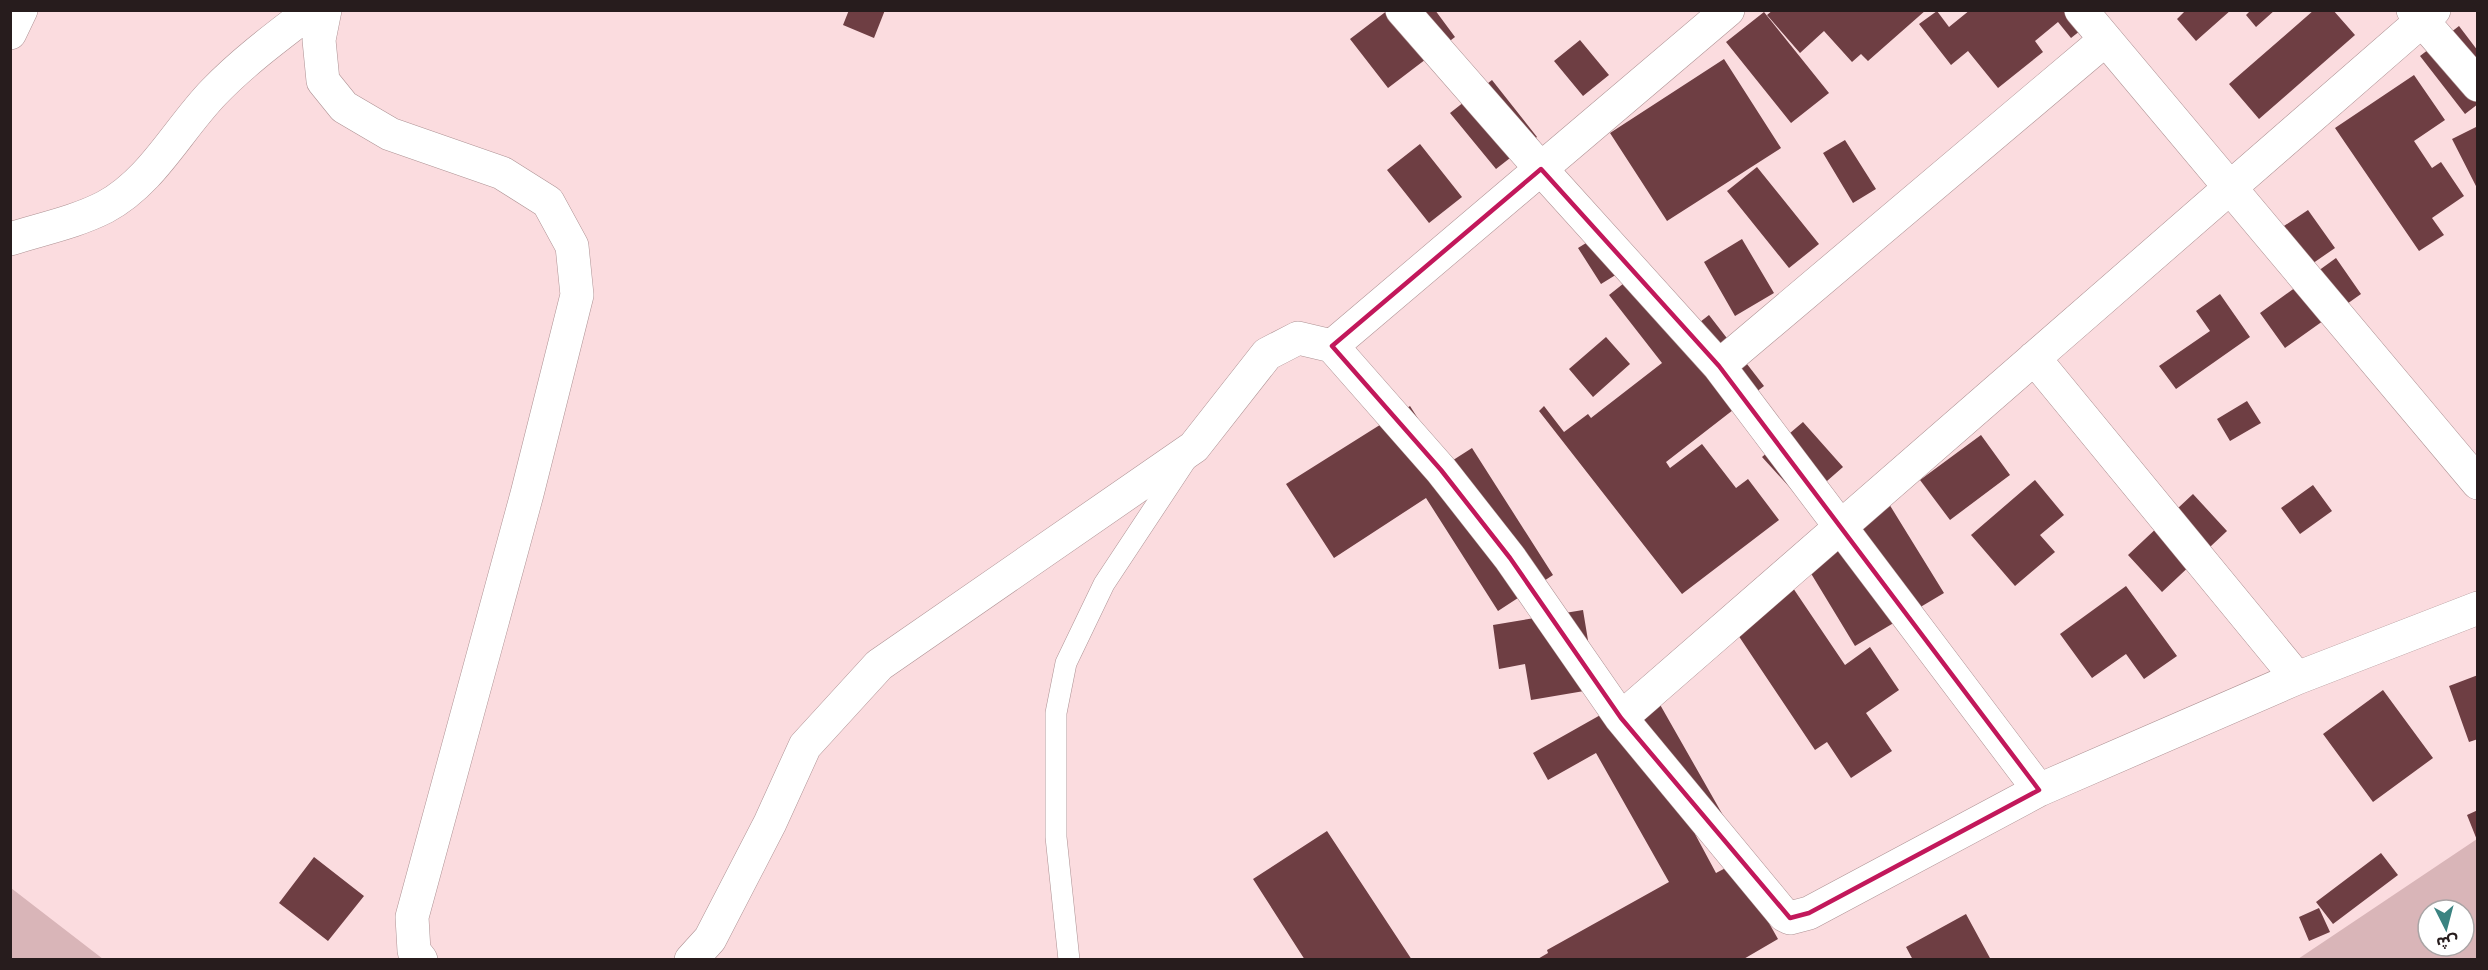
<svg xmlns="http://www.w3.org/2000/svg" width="2488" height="970" font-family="'Exo 2','Noto Sans Arabic',sans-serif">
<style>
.green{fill:#d9b5b8;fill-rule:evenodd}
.building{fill:#6e3e43}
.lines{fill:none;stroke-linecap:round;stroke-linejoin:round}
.lane-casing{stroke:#ae9294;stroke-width:22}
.street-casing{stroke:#ae9294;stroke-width:34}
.lane{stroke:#fff;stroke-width:21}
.street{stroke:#fff;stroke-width:33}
.marked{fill:none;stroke:#c2185b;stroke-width:4.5;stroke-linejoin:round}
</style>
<rect width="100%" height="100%" fill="#fbdcdf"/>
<path class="green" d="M2477 839V959H2298ZM2428 910H2464V946H2428Z
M11 888 103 959H11Z"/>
<path class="building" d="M849 10H885L874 38 843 25Z
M1388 10H1435L1455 37 1388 88 1350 39Z
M1773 10H1926L1868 61 1861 54 1852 62 1824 31 1800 53 1767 15Z
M1970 10H2102L2104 12 2071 38 2058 22 2035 41 2043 52 1998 88 1968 51 1951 65 1919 24 1937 11 1949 27Z
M2186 10H2231L2196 41 2177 19Z
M2251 10H2275L2256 27 2246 15Z
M2314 10H2333L2355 35 2259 119 2229 84Z
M1764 12 1829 93 1791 123 1726 42Z
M2459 26 2478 51V104L2465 114 2420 56Z
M1580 40 1609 75 1583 96 1554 61Z
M1724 59 1781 148 1667 221 1610 133Z
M2414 75 2445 120 2414 141 2432 168 2441 162 2464 196 2432 218 2444 235 2419 251 2335 128Z
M1492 80 1537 137 1496 169 1450 113Z
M2478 126V190L2452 139Z
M1845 140 1876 189 1853 203 1823 153Z
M1420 144 1462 197 1429 223 1387 170Z
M1757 167 1819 244 1789 268 1727 191Z
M2308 210 2335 248 2293 277 2266 238Z
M1612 227 1635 263 1601 284 1578 248Z
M1742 239 1774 293 1735 316 1704 262Z
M2336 258 2361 294 2285 348 2260 313Z
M1643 268 1691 329 1709 315 1764 386 1666 462 1670 468 1702 444 1736 488 1748 479 1779 520 1682 594 1539 411 1544 406 1564 432 1588 414 1591 418 1662 363 1609 295Z
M2220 294 2250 337 2176 389 2159 366 2210 331 2196 311Z
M1606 337 1630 364 1593 397 1569 369Z
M2247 401 2261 423 2230 441 2217 419Z
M1410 406 1447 464 1472 448 1553 575 1498 611 1426 498 1334 558 1286 484Z
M1803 422 1843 467 1803 502 1762 457Z
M1981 435 2010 475 1950 520 1920 480Z
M2035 480 2064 515 2040 535 2055 552 2015 586 1971 535Z
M2313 485 2332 511 2300 534 2281 508Z
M2193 494 2227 531 2162 592 2128 555Z
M1886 499 1944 593 1855 646 1798 552Z
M2126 586 2177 656 2144 679 2126 654 2092 678 2060 634Z
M1793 588 1845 665 1870 647 1899 690 1866 713 1892 751 1851 778 1827 742 1815 750 1734 629Z
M1583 610 1596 689 1531 700 1525 664 1499 669 1493 625Z
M2478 675V739L2469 742 2449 686Z
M1650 687 1724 817 1695 834 1716 873 1735 863 1778 939 1742 960H1536L1548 953 1547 950 1669 882 1596 753 1548 780 1533 753Z
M2383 690 2433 758 2373 802 2323 734Z
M2478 810V840H2477L2467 815Z
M1327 831 1412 960H1305L1253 879Z
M2381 853 2398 875 2333 924 2316 902Z
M314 857 364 896 328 941 279 903Z
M2319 908 2330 932 2309 941 2299 917Z
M1966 914 1991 960H1913L1906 947Z"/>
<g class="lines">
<defs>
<path id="lane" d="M1069 960 1056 837V713L1066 663 1104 584 1186 460"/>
<path id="street" d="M325 10 319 40 323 81 344 107 390 134 502 173 548 202 572 246 577 295 527 494 412 917 414 951 421 960
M1402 10 1541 169 1719 366 2039 790
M2081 10 2478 483
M2413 10 2478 85
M10 33 21 10
M10 239C41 229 76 222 105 207 152 182 178 129 214 92 244 61 278 36 312 10
M1332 346 1728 10
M2034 358 2297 678
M1719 366 2105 40
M1621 718 2434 10
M691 960 710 939 770 823 805 746 879 665 1194 447 1267 354 1298 338 1332 346 1441 470 1510 558 1621 718 1784 915 1790 918 1809 913 2039 790 2297 678 2478 608"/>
</defs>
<use href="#lane" class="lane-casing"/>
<use href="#street" class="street-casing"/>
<use href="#lane" class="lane"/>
<use href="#street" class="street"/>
</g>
<path class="marked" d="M1541 169 1719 366 2039 790 1809 913 1790 918 1621 718 1510 558 1441 470 1332 346Z"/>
<rect width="2488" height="970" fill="none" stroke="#271c1d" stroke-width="24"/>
<g transform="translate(2446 928) rotate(174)"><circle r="28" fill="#ffffff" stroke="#a9a4a5" stroke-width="1.5"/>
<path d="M0-4.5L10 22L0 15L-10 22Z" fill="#3b8381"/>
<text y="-9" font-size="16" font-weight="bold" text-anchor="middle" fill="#271c1d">ش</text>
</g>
</svg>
